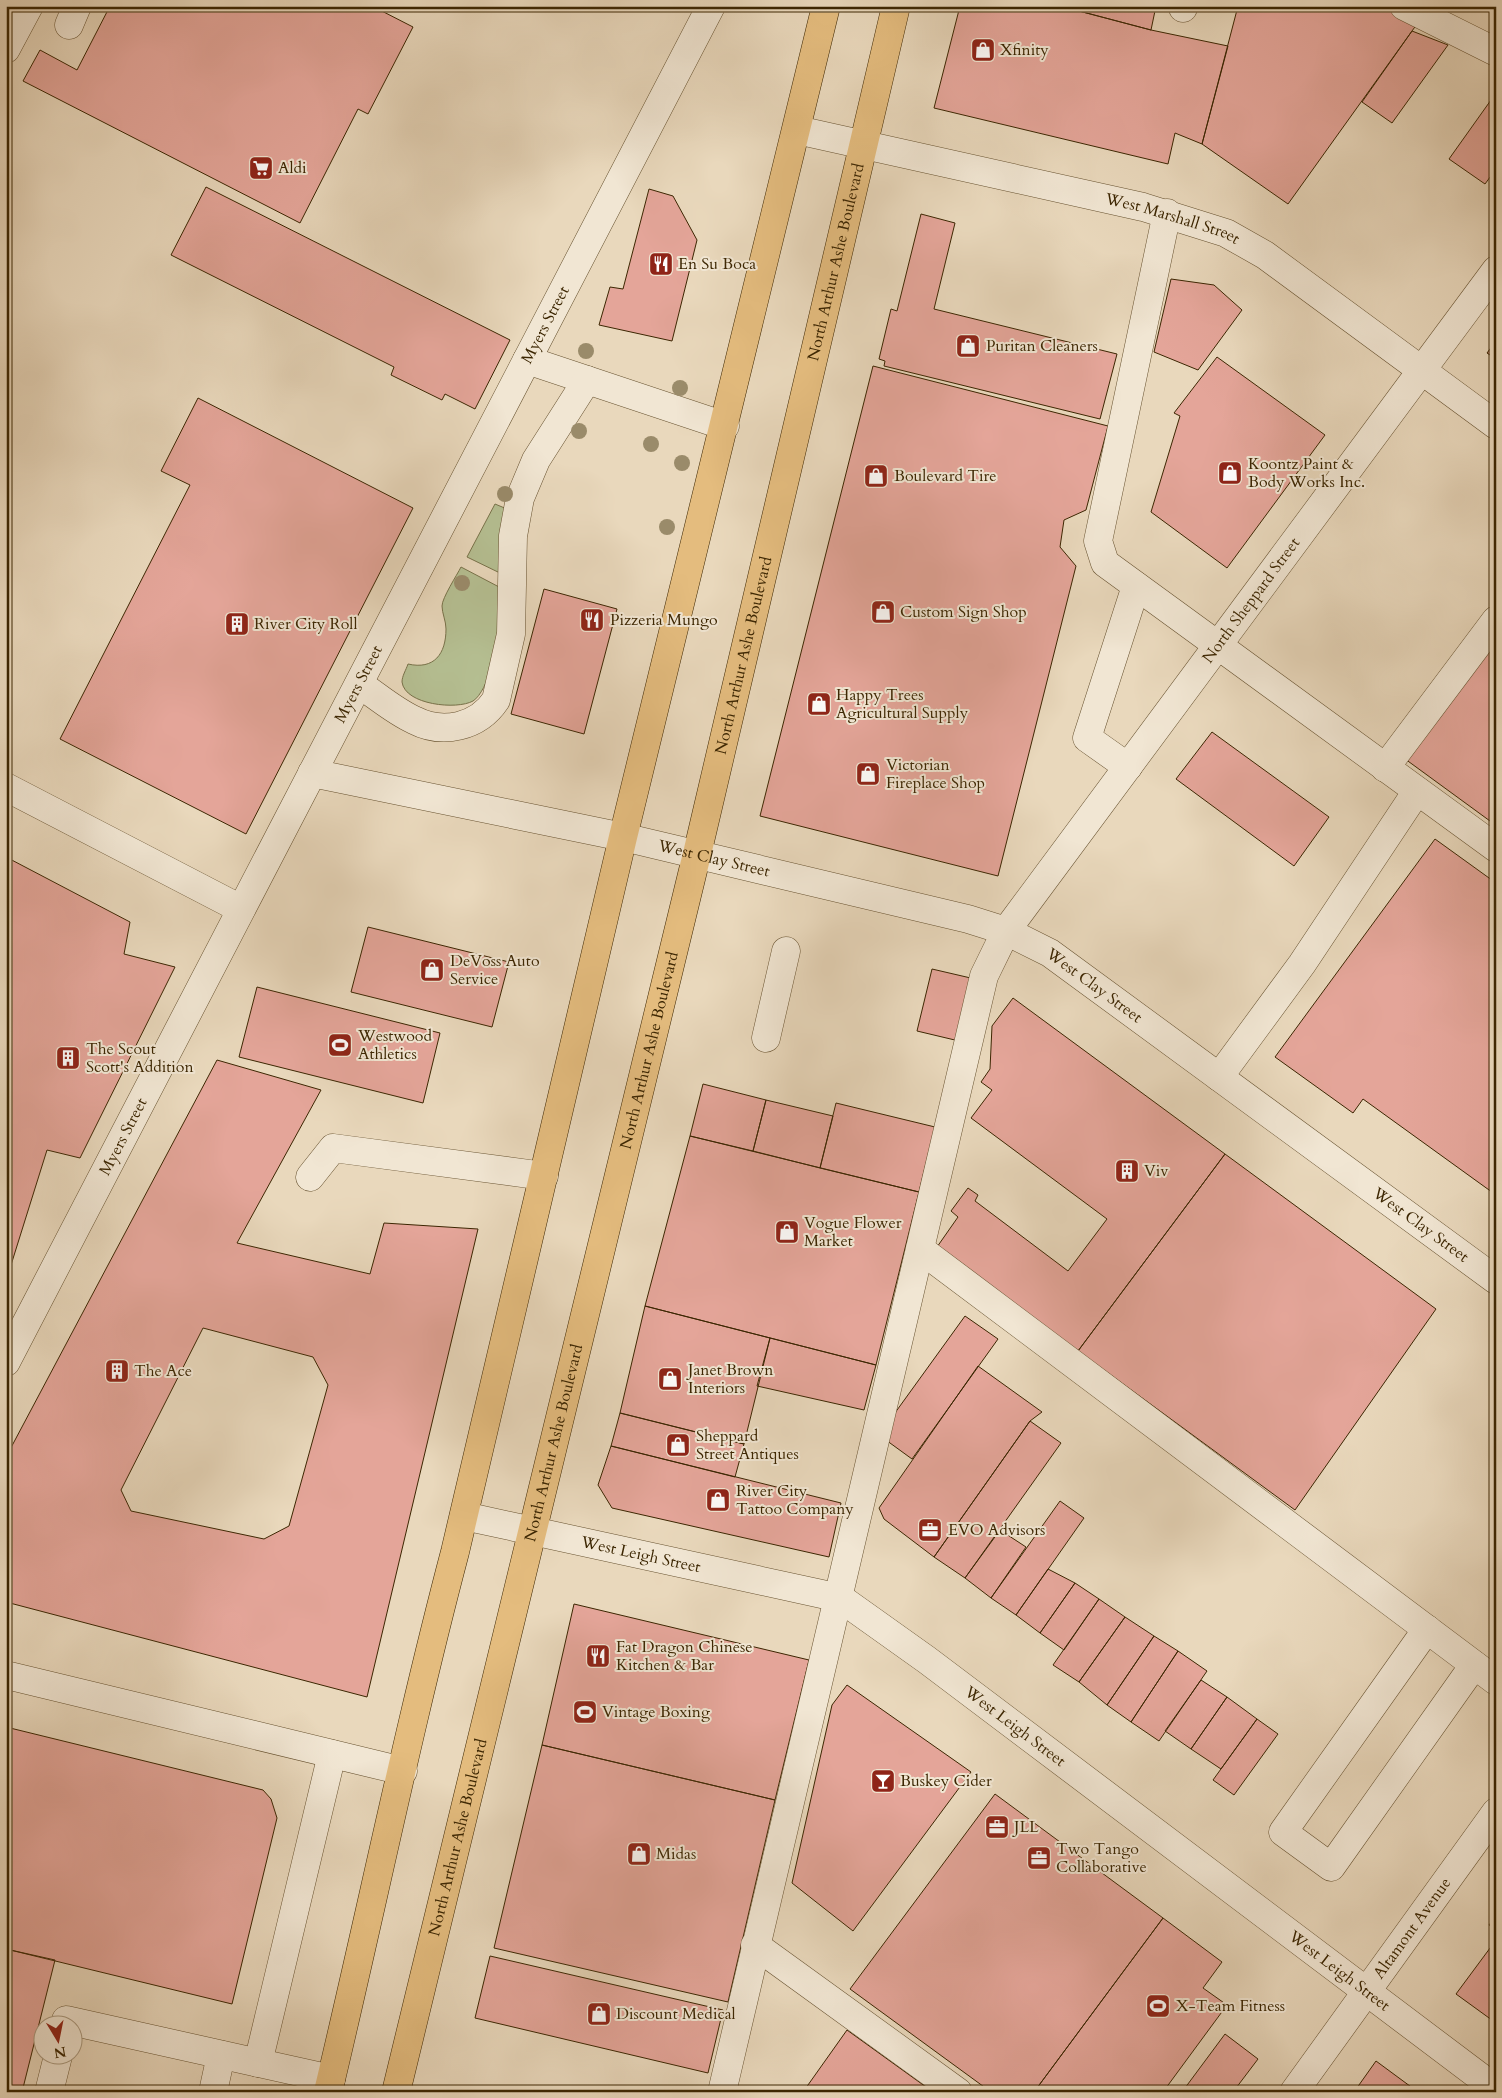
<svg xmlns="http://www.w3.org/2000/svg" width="1502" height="2098" font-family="Cardo,serif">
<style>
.green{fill:#b5bf92;stroke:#78724a}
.building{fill:#e4a599;stroke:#3c2602;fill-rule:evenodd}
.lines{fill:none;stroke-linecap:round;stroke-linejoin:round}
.minor-casing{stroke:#675230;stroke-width:29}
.major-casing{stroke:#3c2602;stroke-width:29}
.minor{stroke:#f1e6d3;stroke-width:28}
.major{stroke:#e4bc7e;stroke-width:28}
.tree{fill:#9a8b6a}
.labels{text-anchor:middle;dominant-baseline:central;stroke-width:4;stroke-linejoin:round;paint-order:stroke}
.poi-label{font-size:16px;fill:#3c2602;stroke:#f1e6d3;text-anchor:start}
.street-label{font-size:16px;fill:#3c2602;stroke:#f1e6d3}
</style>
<rect width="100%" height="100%" fill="#e9d8bc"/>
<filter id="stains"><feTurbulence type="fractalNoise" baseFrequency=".004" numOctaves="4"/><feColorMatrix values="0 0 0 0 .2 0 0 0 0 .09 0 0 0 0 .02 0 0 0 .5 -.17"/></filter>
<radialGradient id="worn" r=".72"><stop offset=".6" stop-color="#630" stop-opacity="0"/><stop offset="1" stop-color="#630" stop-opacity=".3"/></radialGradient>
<path class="green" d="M495 504 507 509 502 574 467 557Z
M461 567 501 588C502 599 504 611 503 623 501 639 488 692 473 701 457 710 405 705 402 682 402 676 406 670 408 664 434 670 446 654 446 629 446 621 442 613 442 606 442 598 457 575 461 567Z"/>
<path class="building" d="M110 6H372L413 27 368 114 358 109 300 223 23 81 40 50 77 70Z
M960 6H1060L1151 30 1228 46 1202 144 1175 133 1168 164 934 108Z
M1060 6H1156L1151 30Z
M1238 6H1379L1417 24 1288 204 1202 144Z
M1412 31 1448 45 1392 123 1362 102Z
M1491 100 1496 103V169L1485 184 1449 159Z
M206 187 510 340 475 409 445 394 442 400 391 375 394 367 171 255Z
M649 189 673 196 697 240 672 341 599 325 610 287 623 289Z
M921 214 955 223 934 309 1117 354 1100 419 884 366 885 361 879 359 891 309 897 311Z
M1171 279 1214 285 1242 310 1198 370 1154 352Z
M1496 341V359L1487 353Z
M1217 357 1325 435 1227 568 1151 512 1180 416 1174 413Z
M873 366 1108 426 1086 510 1064 520 1060 547 1076 566 998 876 760 816Z
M198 398 413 508 246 834 60 739 190 485 161 471Z
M544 589 617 609 584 734 511 714Z
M1496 627V813L1490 821 1401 756Z
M1212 732 1329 817 1294 866 1176 779Z
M1435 839 1496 883V1195L1363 1099 1353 1113 1275 1057Z
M6 857 130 922 124 954 175 967 80 1158 47 1150 6 1281Z
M368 927 509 962 492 1027 351 992Z
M932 969 975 979 959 1041 917 1031Z
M257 987 440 1033 423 1103 239 1057Z
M1013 998 1225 1154 1078 1351 937 1247 958 1217 951 1211 968 1188 978 1195 975 1201 1068 1271 1107 1219 971 1118 992 1090 981 1082 990 1069 992 1026Z
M217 1060 321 1090 237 1243 370 1274 384 1223 478 1229 367 1697 6 1602V1457ZM203 1328 313 1357 328 1385 289 1526 264 1539 131 1511 121 1490Z
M703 1084 766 1100 753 1151 690 1136Z
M766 1100 833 1116 820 1168 753 1151Z
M836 1103 935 1127 919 1192 820 1168Z
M690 1136 919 1192 876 1365 645 1306Z
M1225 1154 1436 1309 1295 1510 1078 1351Z
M645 1306 770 1338 744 1444 620 1413Z
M965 1316 998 1339 912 1459 879 1435Z
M770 1338 876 1365 864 1410 757 1386Z
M978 1366 1042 1412 1030 1421 934 1557 884 1519 879 1508Z
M620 1413 744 1444 735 1477 611 1446Z
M1030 1421 1061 1443 965 1578 934 1557Z
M611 1446 841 1503 829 1557 612 1508 598 1485Z
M1060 1501 1084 1518 1016 1615 991 1598Z
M1000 1530 1026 1547 991 1598 965 1578Z
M1048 1569 1075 1583 1040 1633 1016 1615Z
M1075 1583 1099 1599 1064 1650 1040 1633Z
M1099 1599 1125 1617 1079 1682 1053 1665Z
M574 1604 809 1660 775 1800 542 1745Z
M1125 1617 1154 1636 1107 1705 1079 1682Z
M1154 1636 1178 1651 1131 1722 1107 1705Z
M1178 1651 1207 1671 1159 1741 1131 1722Z
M1201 1680 1227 1697 1191 1749 1165 1731Z
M847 1685 971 1772 853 1931 792 1883 832 1705Z
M1227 1697 1257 1719 1221 1769 1191 1749Z
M1257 1719 1278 1734 1234 1795 1213 1780Z
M6 1727 263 1790 271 1799 277 1818 232 2004 6 1949Z
M542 1745 775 1800 728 2002 494 1948Z
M995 1794 1163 1918 1034 2092H991L850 1989Z
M1496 1916V1930L1489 1925Z
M1163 1918 1222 1962 1203 1988 1227 2005 1163 2092H1034Z
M1496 1940V2023L1456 1994Z
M6 1949 55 1960 22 2092H6Z
M490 1956 723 2010 708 2073 475 2018Z
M847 2030 933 2092H803Z
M1225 2034 1258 2059 1233 2092H1182Z
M1376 2061 1418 2092H1354Z"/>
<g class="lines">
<defs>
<g id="minor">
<path d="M1404 6 1496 52"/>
<path d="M1183 8V6"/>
<path d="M69 25 77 6"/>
<path d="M6 49 29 6"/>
<path id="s1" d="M797 130 1143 207 1226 233 1265 255 1496 425"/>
<path d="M1167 213 1098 541 1105 563 1496 848"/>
<path d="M527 360 725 426"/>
<path d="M359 684C376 695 394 711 414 720 443 735 478 727 496 700L511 634 513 536 520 498 536 460 587 380"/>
<path d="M1128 767 1087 738 1136 586"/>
<path d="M1385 768 1496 620"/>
<path id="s2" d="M312 773 623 837 968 919 1006 931 1050 953 1496 1280"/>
<path d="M6 787 241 909"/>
<path d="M766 1038 786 951"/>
<path d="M1219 1077 1302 964 1417 791"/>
<path d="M310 1177 333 1148 544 1176"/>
<path d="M920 1249 1496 1681"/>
<path id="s3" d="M6 1362 711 6"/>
<path id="s4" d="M464 1516 840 1598 927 1660 1496 2089"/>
<path d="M1427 1629 1283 1832 1331 1867 1474 1665"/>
<path d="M6 1675 403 1771"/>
<path d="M755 1945 958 2092"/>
<path d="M65 2026 66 2020 331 2079"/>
<path d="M258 2063 332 1754"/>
<path d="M49 2092 58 2056"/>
<path d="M213 2092 221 2055"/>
<path id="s5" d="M722 2092 984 976 1006 931 1496 270"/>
<path id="s6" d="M1294 2092 1496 1812"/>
</g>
<g id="major">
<path d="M328 2092C371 1912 408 1730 455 1552L623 837 826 6"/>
<path id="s7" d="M396 2092 697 854 896 6"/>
</g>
</defs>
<use href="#minor" class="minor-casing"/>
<use href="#major" class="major-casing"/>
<use href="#minor" class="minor"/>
<use href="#major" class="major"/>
</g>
<g class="tree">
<circle cx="586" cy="351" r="8"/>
<circle cx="680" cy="388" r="8"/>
<circle cx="579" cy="431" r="8"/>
<circle cx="651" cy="444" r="8"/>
<circle cx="682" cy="463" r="8"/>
<circle cx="505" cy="494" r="8"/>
<circle cx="667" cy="527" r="8"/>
<circle cx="462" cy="583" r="8"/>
</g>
<defs>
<symbol id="shop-square" viewBox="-11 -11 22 22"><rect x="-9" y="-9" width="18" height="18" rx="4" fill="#8f2418" stroke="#f1e6d3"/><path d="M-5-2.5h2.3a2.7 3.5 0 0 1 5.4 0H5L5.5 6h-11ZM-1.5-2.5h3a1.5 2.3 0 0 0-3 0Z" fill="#fff"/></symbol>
<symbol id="supermarket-square" viewBox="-11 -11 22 22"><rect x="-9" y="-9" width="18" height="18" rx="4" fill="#8f2418" stroke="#f1e6d3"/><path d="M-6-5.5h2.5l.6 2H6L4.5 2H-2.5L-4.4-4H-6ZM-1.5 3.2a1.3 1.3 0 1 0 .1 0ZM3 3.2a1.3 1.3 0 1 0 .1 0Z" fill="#fff"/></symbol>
<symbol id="restaurant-square" viewBox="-11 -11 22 22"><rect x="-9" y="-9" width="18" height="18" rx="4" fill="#8f2418" stroke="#f1e6d3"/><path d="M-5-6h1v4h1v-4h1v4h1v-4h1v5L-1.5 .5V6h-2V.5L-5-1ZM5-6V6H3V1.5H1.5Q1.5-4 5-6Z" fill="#fff"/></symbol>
<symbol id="building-square" viewBox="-11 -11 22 22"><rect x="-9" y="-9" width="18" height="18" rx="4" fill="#8f2418" stroke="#f1e6d3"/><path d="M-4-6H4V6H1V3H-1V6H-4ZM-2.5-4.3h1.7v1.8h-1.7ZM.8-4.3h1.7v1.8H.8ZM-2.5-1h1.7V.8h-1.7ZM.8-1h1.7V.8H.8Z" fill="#fff"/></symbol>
<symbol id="stadium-square" viewBox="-11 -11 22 22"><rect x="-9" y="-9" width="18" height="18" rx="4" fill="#8f2418" stroke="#f1e6d3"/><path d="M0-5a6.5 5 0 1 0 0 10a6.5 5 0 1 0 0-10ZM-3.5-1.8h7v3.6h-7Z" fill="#fff"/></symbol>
<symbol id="office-square" viewBox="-11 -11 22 22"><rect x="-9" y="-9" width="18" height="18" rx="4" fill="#8f2418" stroke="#f1e6d3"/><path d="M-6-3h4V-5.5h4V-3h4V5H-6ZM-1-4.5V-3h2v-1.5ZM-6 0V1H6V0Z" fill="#fff"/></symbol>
<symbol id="bar-square" viewBox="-11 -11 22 22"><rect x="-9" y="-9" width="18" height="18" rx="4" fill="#8f2418" stroke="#f1e6d3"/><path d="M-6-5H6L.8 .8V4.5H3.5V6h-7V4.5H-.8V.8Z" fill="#fff"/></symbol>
</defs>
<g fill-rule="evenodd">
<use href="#shop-square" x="969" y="36" width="28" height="28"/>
<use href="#supermarket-square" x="247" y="154" width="28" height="28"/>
<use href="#restaurant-square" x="647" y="250" width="28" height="28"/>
<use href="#shop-square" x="954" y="332" width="28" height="28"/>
<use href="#shop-square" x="1216" y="459" width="28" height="28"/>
<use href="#shop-square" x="862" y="462" width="28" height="28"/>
<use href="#shop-square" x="869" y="598" width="28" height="28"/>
<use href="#restaurant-square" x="578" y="606" width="28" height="28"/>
<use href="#building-square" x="223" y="610" width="28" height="28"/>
<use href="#shop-square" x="805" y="690" width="28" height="28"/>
<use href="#shop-square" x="854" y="760" width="28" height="28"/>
<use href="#shop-square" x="418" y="956" width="28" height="28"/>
<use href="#stadium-square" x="326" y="1031" width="28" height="28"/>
<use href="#building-square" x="54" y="1044" width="28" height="28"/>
<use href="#building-square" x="1113" y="1157" width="28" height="28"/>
<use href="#shop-square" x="773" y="1218" width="28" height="28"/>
<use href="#building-square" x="103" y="1357" width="28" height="28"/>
<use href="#shop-square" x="656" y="1365" width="28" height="28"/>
<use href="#shop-square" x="664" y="1431" width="28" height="28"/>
<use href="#shop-square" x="704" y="1486" width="28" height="28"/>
<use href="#office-square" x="916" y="1516" width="28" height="28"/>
<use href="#restaurant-square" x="584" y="1642" width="28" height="28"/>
<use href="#stadium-square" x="571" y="1698" width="28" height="28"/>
<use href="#bar-square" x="869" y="1767" width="28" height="28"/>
<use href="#office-square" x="983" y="1813" width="28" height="28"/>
<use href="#shop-square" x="625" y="1840" width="28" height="28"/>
<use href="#office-square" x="1025" y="1844" width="28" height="28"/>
<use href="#stadium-square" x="1144" y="1992" width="28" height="28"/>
<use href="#shop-square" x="585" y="2000" width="28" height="28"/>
</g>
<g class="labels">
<g class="poi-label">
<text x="1000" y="50">Xfinity</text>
<text x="278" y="168">Aldi</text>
<text x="678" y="264">En Su Boca</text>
<text x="986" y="346">Puritan Cleaners</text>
<text x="1248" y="464">Koontz Paint &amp;<tspan x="1248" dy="18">Body Works Inc.</tspan></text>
<text x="894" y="476">Boulevard Tire</text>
<text x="900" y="612">Custom Sign Shop</text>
<text x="610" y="620">Pizzeria Mungo</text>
<text x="254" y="624">River City Roll</text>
<text x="836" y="695">Happy Trees<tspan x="836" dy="18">Agricultural Supply</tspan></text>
<text x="886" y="765">Victorian<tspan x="886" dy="18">Fireplace Shop</tspan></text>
<text x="450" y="961">DeVoss Auto<tspan x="450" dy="18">Service</tspan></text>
<text x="358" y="1036">Westwood<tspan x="358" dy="18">Athletics</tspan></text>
<text x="86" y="1049">The Scout<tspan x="86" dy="18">Scott's Addition</tspan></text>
<text x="1144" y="1171">Viv</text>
<text x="804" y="1223">Vogue Flower<tspan x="804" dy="18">Market</tspan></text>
<text x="688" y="1370">Janet Brown<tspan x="688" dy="18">Interiors</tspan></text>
<text x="134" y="1371">The Ace</text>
<text x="696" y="1436">Sheppard<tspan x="696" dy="18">Street Antiques</tspan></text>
<text x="736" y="1491">River City<tspan x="736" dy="18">Tattoo Company</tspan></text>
<text x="948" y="1530">EVO Advisors</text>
<text x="616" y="1647">Fat Dragon Chinese<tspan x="616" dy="18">Kitchen &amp; Bar</tspan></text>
<text x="602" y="1712">Vintage Boxing</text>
<text x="900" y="1781">Buskey Cider</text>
<text x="1014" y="1827">JLL</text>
<text x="1056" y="1849">Two Tango<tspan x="1056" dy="18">Collaborative</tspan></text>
<text x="656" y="1854">Midas</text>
<text x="1176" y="2006">X-Team Fitness</text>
<text x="616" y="2014">Discount Medical</text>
</g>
<g class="street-label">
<text stroke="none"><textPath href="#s1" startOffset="386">West Marshall Street</textPath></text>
<text stroke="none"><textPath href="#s7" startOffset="1882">North Arthur Ashe Boulevard</textPath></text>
<text stroke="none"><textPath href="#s3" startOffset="1169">Myers Street</textPath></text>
<text stroke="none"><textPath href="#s5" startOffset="1608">North Sheppard Street</textPath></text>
<text stroke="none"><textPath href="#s7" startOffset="1478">North Arthur Ashe Boulevard</textPath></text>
<text stroke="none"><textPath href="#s3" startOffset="764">Myers Street</textPath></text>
<text stroke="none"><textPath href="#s2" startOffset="411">West Clay Street</textPath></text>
<text stroke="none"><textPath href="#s2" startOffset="816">West Clay Street</textPath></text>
<text stroke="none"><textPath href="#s7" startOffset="1072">North Arthur Ashe Boulevard</textPath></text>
<text stroke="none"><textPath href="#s3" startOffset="254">Myers Street</textPath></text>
<text stroke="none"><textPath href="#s2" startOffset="1221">West Clay Street</textPath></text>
<text stroke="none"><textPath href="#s7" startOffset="668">North Arthur Ashe Boulevard</textPath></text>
<text stroke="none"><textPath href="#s4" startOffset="181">West Leigh Street</textPath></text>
<text stroke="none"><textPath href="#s4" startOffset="602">West Leigh Street</textPath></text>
<text stroke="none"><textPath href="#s7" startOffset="262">North Arthur Ashe Boulevard</textPath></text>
<text stroke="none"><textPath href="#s6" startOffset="202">Altamont Avenue</textPath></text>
<text stroke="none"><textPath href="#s4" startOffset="1008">West Leigh Street</textPath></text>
</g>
</g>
<rect width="1502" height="2098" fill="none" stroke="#e9d8bc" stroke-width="25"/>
<rect x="8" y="8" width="1487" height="2083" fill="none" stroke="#3c2602" stroke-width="2.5"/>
<rect x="12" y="12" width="1477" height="2073" fill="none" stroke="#3c2602"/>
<g transform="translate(58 2040) rotate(170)"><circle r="24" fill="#f1e6d3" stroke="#a9997f"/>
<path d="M0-4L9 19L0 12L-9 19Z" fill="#8f2418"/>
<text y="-8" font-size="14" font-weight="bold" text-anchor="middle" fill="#3c2602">N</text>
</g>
<rect width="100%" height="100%" filter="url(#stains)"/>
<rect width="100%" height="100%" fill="url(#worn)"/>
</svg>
